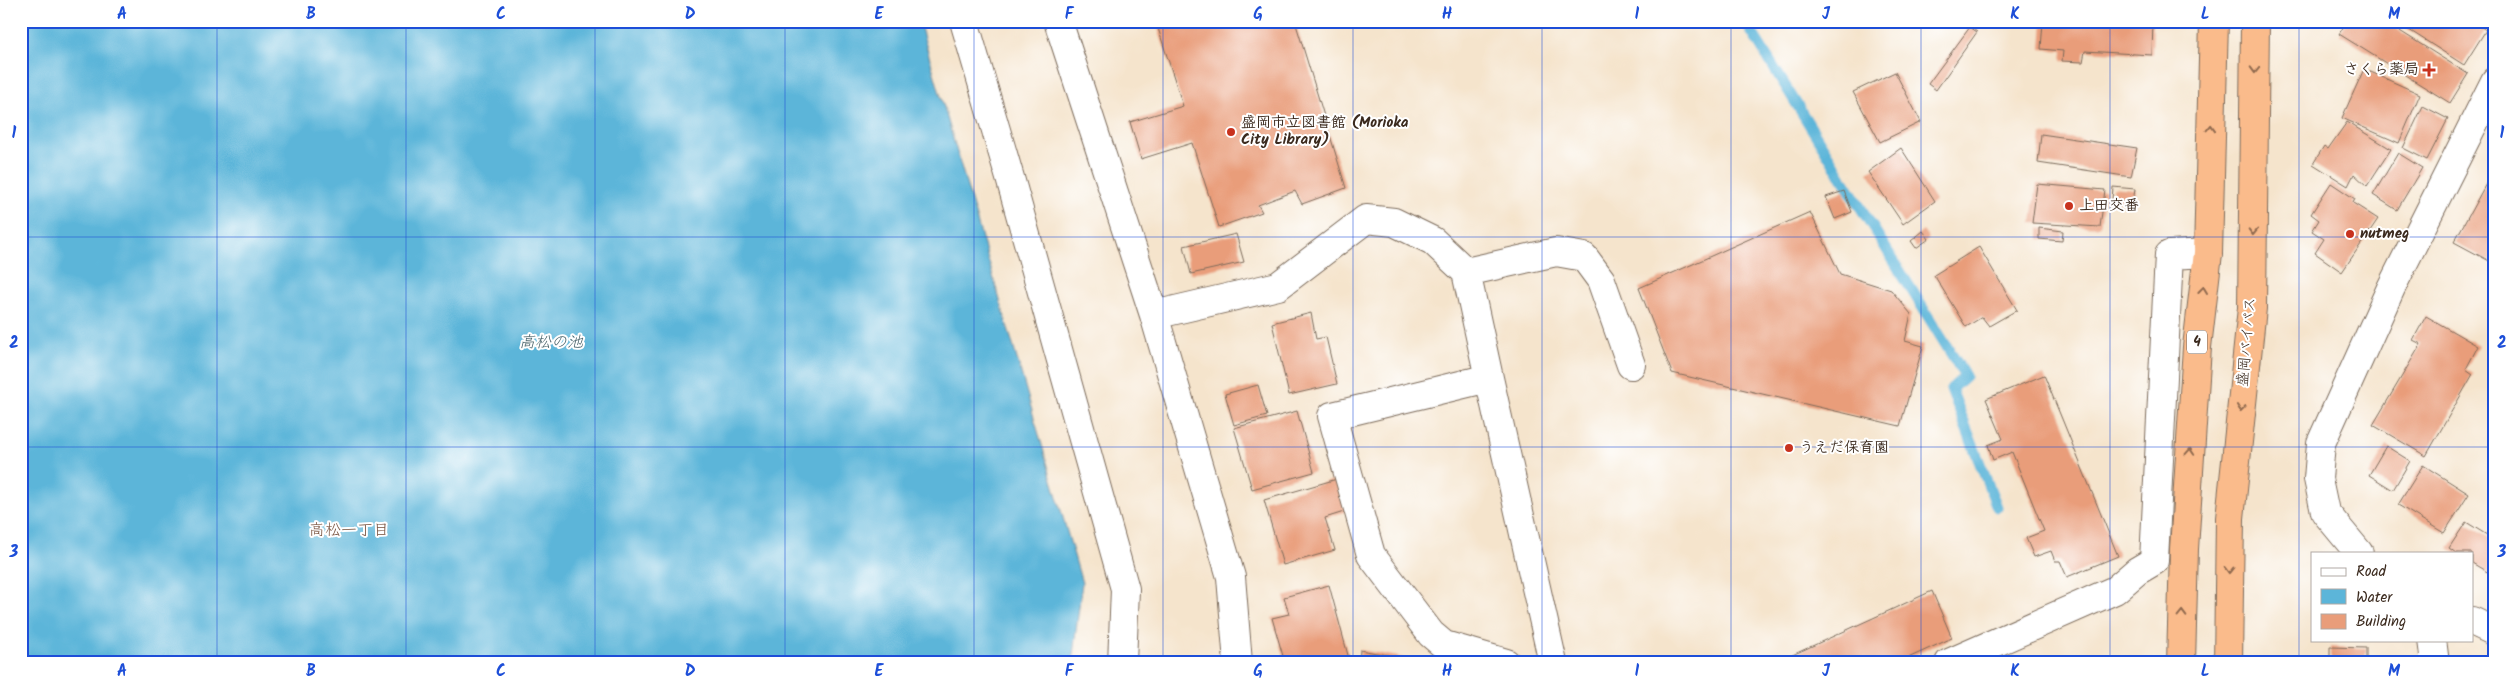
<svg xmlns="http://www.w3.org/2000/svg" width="2516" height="684" font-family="Kalam,'Klee One',sans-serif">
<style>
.water{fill:#5cb5d9;stroke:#4c707c}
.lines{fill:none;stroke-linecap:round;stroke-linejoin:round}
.stream{stroke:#5cb5d9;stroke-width:11}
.building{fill:#e99d7a}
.pedestrian-casing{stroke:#7c6b5b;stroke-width:30}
.minor-casing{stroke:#7c6b5b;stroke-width:30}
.trunk-casing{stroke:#7c6b5b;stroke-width:30}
.pedestrian{stroke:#fff;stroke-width:28}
.minor{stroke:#fff;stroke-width:28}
.trunk{stroke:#fabb8b;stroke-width:28}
.oneway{stroke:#916b4f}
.grid{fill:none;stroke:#1d4ed8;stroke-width:1;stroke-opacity:0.55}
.poi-dot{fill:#c8321e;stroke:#fff;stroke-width:2}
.labels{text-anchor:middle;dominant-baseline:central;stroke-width:4;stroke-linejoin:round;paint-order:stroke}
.shield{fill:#fff;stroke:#766a62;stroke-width:1}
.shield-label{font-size:14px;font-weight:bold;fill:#3b2a1e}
.poi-label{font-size:15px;font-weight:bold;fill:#3b2a1e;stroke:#fff;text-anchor:start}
.street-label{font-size:15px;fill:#3b2a1e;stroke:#fff}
.water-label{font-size:16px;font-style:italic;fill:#486269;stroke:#fff}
.neighbourhood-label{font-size:16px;fill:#78523e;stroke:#fff}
.neatline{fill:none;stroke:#1d4ed8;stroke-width:2}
.grid-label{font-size:16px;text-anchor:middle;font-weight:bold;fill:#1d4ed8}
</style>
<rect width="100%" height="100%" fill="#fff"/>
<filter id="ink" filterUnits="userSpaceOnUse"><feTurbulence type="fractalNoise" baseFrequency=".02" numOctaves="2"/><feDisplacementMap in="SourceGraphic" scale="10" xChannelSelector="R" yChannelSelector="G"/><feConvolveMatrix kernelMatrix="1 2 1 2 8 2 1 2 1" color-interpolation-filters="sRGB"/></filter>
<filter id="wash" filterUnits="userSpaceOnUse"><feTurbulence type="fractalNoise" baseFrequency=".0096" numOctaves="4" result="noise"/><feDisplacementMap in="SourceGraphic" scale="20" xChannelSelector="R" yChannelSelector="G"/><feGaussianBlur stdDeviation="1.12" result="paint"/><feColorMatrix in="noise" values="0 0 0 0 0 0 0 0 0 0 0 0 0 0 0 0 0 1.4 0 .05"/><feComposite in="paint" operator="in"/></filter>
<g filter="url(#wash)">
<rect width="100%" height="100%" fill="#f5e4cc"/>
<path class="water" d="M21 21H919L1082 583 1072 663H21Z"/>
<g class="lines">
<path class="stream" d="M1745 21 1965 376 1951 389 1997 507"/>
</g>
<g id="blocks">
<path class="building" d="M1167 21H1295L1346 188 1302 204 1295 191 1258 205 1262 212 1219 227 1192 143 1141 159 1130 122 1183 106 1157 25Z
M2043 21H2153L2152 55 2085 51 2083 62 2062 61 2063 51 2041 49Z
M2347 21H2384L2468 74 2450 103 2339 34Z
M2395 21H2472L2486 30 2464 65Z
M1970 27 1977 32 1936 90 1928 84Z
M2364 69 2420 94 2399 143 2342 118Z
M1895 72 1921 122 1880 142 1853 92Z
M2423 106 2448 119 2427 160 2403 148Z
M2347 122 2391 149 2367 186 2354 174 2348 186 2313 164 2324 146 2328 149Z
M2041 134 2137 148 2131 177 2038 163Z
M1901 148 1935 201 1903 224 1868 172Z
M2398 153 2422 168 2397 210 2373 195Z
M2495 160V176L2488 172Z
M2487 182 2495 186V264L2454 242Z
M2331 183 2355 199 2353 203 2378 219 2342 272 2315 253 2324 239 2312 231 2319 220 2311 214Z
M2037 184 2105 190 2100 227 2032 223Z
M2113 187 2135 189 2133 203 2112 200Z
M1844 191 1852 212 1835 219 1826 197Z
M1810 212 1840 274 1891 290 1911 314 1905 341 1923 346 1900 426 1672 373 1639 288Z
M2039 228 2063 231 2062 241 2039 239Z
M1923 231 1929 239 1916 248 1911 241Z
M1236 234 1244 262 1191 274 1184 246Z
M1979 247 2017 310 1989 326 1982 317 1966 327 1934 275Z
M1311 313 1316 339 1326 337 1337 384 1289 395 1272 323Z
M2426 316 2478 346 2466 369 2473 374 2426 456 2373 425 2421 344 2413 340Z
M2044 375 2118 556 2067 577 2060 561H2055L2051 551 2034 557 2026 538 2044 531 2012 452 1993 460 1988 445 2003 439 1986 399Z
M1258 385 1267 416 1234 425 1225 394Z
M1297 411 1314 472 1252 489 1234 428Z
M2386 446 2410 461 2393 490 2369 475Z
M2423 465 2469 494 2444 533 2398 505Z
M1337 479 1347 511 1325 518 1335 550 1283 565 1264 500Z
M2466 522 2495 540V564L2489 573 2472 563V553H2456L2449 548Z
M1329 585 1349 659 1334 663H1285L1272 618 1289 614 1284 597Z
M1932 591 1952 638 1897 663H1775Z
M2330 647 2366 648V663H2330Z
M1360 650 1426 662V663H1359Z"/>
</g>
</g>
<g filter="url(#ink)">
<use href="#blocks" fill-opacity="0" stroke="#7c6b5b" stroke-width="1"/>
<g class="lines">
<defs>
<path id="pedestrian" d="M964 21 1010 178 1125 589 1122 663"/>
<path id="minor" d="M1058 21 1154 315 1231 577 1238 663
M1466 272 1556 252 1584 257 1601 280 1631 365
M1154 315 1278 286 1366 219 1394 222 1433 241 1466 272 1489 378
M2359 553 2325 512 2318 479 2321 443 2391 288 2495 81
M2472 621 2495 632
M2432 640 2435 663
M1506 663 1444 645 1431 634 1371 555 1332 416 1489 378 1553 663
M1949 663 2115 590 2137 571 2154 561 2169 255 2208 253"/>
<path id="trunk" d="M2181 663 2184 549 2197 347 2208 253 2214 21
M2228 663 2230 518 2252 308 2255 21"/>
</defs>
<use href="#pedestrian" class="pedestrian-casing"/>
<use href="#minor" class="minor-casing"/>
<use href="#trunk" class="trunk-casing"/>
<use href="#pedestrian" class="pedestrian"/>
<use href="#minor" class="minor"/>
<use href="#trunk" class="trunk"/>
</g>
<defs><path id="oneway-chevron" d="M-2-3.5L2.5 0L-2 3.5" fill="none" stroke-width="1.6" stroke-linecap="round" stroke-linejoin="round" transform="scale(1.25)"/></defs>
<g class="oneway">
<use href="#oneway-chevron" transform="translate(2255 70) rotate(91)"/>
<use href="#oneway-chevron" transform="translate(2211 128) rotate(-88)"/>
<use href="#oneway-chevron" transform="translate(2253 232) rotate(91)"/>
<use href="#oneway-chevron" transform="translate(2203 290) rotate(-83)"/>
<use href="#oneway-chevron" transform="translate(2241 408) rotate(96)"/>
<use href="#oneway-chevron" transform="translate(2190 452) rotate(-86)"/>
<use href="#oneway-chevron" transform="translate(2229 570) rotate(91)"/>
<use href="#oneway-chevron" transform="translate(2182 614) rotate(-89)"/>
</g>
</g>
<path class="grid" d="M217 21V663M406 21V663M595 21V663M785 21V663M974 21V663M1163 21V663M1353 21V663M1542 21V663M1731 21V663M1921 21V663M2110 21V663M2299 21V663M21 237H2495M21 447H2495"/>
<g class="poi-dot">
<path d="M2426.5 62.5h5v5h5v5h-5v5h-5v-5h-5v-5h5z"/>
<circle cx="1231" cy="132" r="5"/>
<circle cx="2069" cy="206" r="5"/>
<circle cx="2350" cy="234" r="5"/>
<circle cx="1789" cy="448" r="5"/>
</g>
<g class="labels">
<rect class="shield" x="2187" y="330.5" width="20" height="23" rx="4"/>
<g class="shield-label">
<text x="2197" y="342">4</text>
</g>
<g class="poi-label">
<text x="2419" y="70" text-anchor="end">さくら薬局</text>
<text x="1241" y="123">盛岡市立図書館 (Morioka<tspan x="1241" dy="17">City Library)</tspan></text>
<text x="2079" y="206">上田交番</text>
<text x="2360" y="234">nutmeg</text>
<text x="1799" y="448">うえだ保育園</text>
</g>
<g class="street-label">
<text transform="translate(2247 342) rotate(-85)">盛岡バイパス</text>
</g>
<g class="water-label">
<text x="551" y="342">高松の池</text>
</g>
<g class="neighbourhood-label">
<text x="349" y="530">高松一丁目</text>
</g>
</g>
<rect width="2516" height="684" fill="none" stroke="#fff" stroke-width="55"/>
<rect x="2311" y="552" width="162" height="90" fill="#ffffff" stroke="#b1aaa5"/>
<rect x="2321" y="568" width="25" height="8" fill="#ffffff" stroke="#b1aaa5"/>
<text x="2356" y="576" font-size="15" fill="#3b2a1e">Road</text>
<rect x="2321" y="589" width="25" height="15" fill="#5cb5d9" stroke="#b1aaa5"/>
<text x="2356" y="602" font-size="15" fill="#3b2a1e">Water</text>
<rect x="2321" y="614" width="25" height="15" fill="#e99d7a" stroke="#b1aaa5"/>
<text x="2356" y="626" font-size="15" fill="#3b2a1e">Building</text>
<rect x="28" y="28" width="2460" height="628" class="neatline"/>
<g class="grid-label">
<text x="122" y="19">A</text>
<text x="311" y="19">B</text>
<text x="501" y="19">C</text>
<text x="690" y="19">D</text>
<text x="879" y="19">E</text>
<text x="1069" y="19">F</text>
<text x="1258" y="19">G</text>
<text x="1447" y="19">H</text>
<text x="1637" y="19">I</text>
<text x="1826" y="19">J</text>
<text x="2015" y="19">K</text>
<text x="2205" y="19">L</text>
<text x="2394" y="19">M</text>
<text x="14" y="138">1</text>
<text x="2502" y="138">1</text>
<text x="14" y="348">2</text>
<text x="2502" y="348">2</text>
<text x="14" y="557">3</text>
<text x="2502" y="557">3</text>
<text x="122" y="676">A</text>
<text x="311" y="676">B</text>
<text x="501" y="676">C</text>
<text x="690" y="676">D</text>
<text x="879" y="676">E</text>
<text x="1069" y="676">F</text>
<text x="1258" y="676">G</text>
<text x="1447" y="676">H</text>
<text x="1637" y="676">I</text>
<text x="1826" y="676">J</text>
<text x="2015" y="676">K</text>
<text x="2205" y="676">L</text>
<text x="2394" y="676">M</text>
</g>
</svg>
